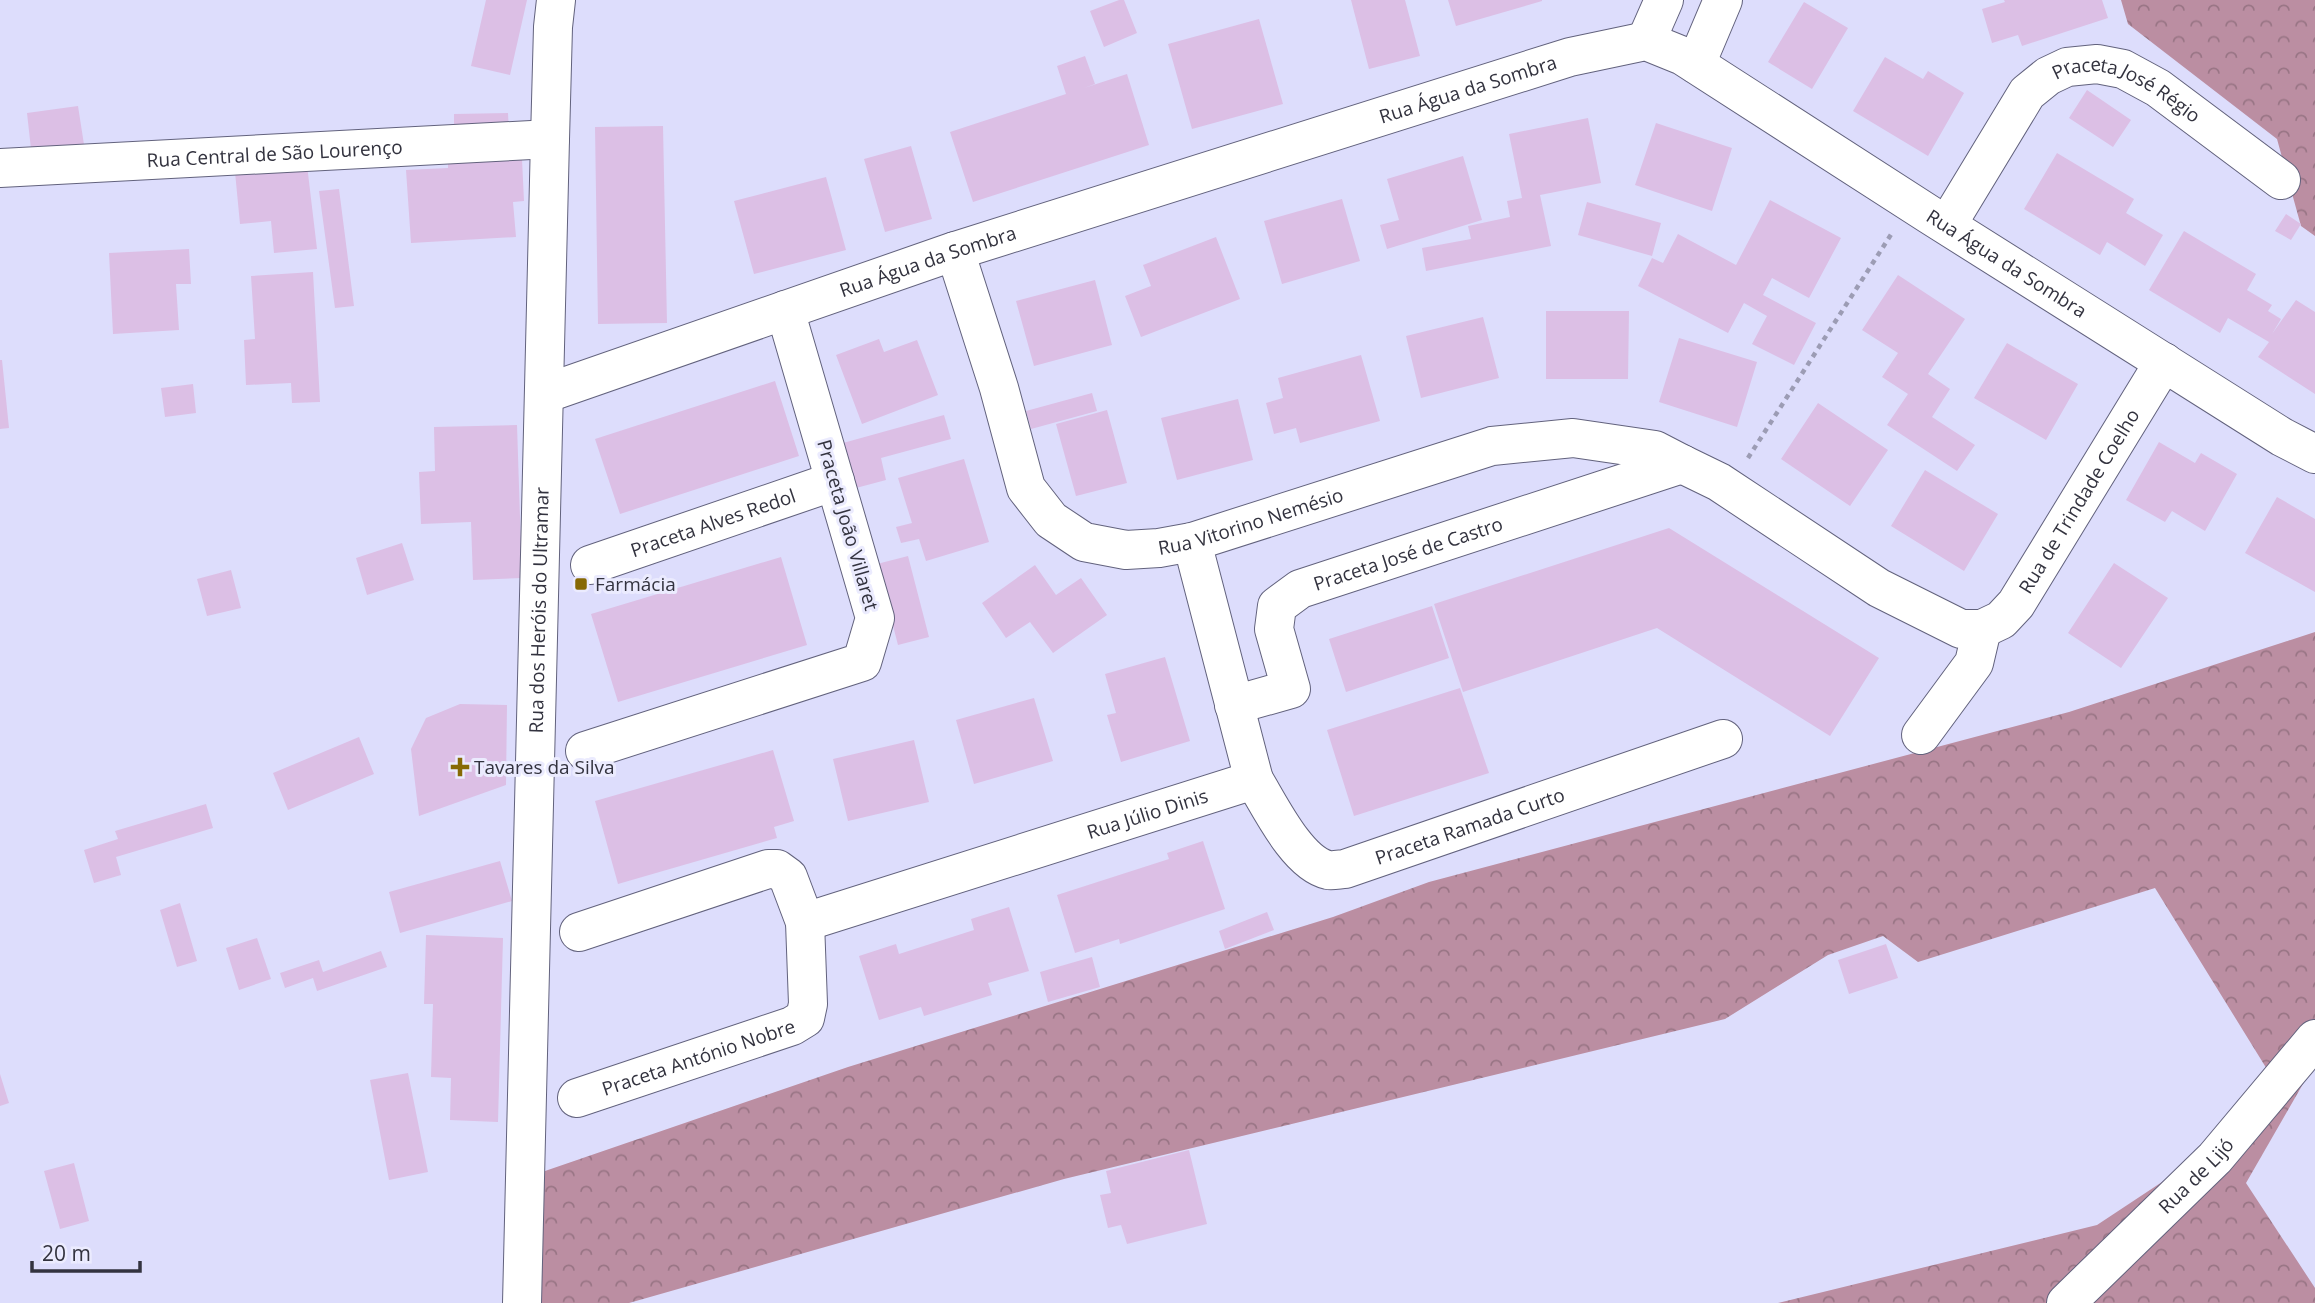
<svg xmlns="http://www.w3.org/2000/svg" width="2315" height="1303" font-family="'Open Sans',sans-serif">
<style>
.forest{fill:url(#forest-crowns)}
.building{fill:#dcbfe5}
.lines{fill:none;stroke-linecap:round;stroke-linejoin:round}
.street-casing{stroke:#62627d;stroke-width:40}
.secondary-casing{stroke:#62627d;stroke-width:40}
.path{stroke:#9c9cb4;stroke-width:4.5;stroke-dasharray:5 5;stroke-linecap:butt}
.street{stroke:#fff;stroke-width:38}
.secondary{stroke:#fff;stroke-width:38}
.poi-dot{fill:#876905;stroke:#ebebfe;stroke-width:2.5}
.labels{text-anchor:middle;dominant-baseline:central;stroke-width:6;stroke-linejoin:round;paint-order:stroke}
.street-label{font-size:19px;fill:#33333f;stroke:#ebebfe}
.poi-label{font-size:19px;fill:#33333f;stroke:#ebebfe;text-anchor:start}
</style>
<defs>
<pattern id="forest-crowns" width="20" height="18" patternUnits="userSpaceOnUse" patternTransform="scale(1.75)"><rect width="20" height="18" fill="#bb8ea2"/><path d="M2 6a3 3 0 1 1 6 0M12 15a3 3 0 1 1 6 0" fill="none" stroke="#997585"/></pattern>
</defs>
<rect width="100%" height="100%" fill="#ddddfc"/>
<path class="forest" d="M2121 0H2315V236L2301 226 2277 139 2128 24Z
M2315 632V1063L2246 1183 2315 1288V1303H1778L2097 1225 2286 1100 2155 888 1918 962 1883 936 1828 955 1725 1019 1064 1179 629 1303H534L545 1171 848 1067 1333 917 1429 882 2069 712Z"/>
<path class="building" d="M486 0H527L510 75 471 66Z
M1119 0H1124L1137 33 1104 47 1090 11Z
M1351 0H1405L1420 56 1369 69Z
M1448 0H1542V1L1456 26Z
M2004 0H2102L2108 18 2022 46 2018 35 1992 43 1982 9 2005 2Z
M1804 2 1848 28 1812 89 1768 62Z
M1259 19 1283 104 1192 129 1168 44Z
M1085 56 1095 84 1084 88 1127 74 1149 145 973 202 950 132 1066 94 1057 66Z
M1885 57 1923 79 1928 71 1964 93 1928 156 1853 111Z
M2087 90 2131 120 2113 147 2069 118Z
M78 106 85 151 32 158 27 113Z
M508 113 509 134H454V114Z
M1588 118 1601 183 1540 195 1551 246 1426 271 1422 248 1471 239 1468 226 1510 217 1507 201 1522 198 1509 134Z
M1656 123 1732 148 1712 211 1635 185Z
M663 126 667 323 598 324 595 127Z
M911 146 932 219 885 232 864 159Z
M2057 153 2134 199 2126 213 2163 235 2145 266 2107 242 2100 255 2024 209Z
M1463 156 1482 220 1387 249 1380 225 1399 220 1387 179Z
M522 159 524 201 513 202 516 237 411 243 406 170 448 168V164Z
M307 165 317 249 274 253 271 221 240 224 235 172Z
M826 177 846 250 754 274 734 201Z
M339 189 354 306 335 308 319 191Z
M1342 199 1360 261 1282 284 1264 221Z
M1770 200 1841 238 1809 298 1772 278 1763 295 1816 323 1794 365 1752 344 1767 316 1744 303 1728 333 1638 286 1652 258 1663 263 1678 234 1736 265Z
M1587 202 1661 223 1652 256 1578 235Z
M2286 214 2301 224 2291 240 2275 231Z
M2184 231 2256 274 2247 290 2272 305 2268 311 2281 319 2272 334 2296 300 2315 312V394L2258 357 2269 342 2228 318 2220 333 2149 290Z
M1216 237 1240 299 1141 337 1125 296 1151 286 1143 265Z
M189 249 191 284H176L179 330 113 334 109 253Z
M313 272 320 402 292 403 291 383 246 385 244 340 255 339 251 276Z
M1898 275 1965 319 1928 374 1950 389 1932 417 1975 445 1957 471 1887 425 1908 394 1882 377 1898 353 1862 330Z
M1095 280 1112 345 1034 366 1016 301Z
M1546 311H1629L1628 379H1546Z
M1483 317 1499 378 1421 398 1406 336Z
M1679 338 1757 362 1737 427 1659 402Z
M879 339 884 352 917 340 938 395 862 424 836 355Z
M2007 343 2078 384 2046 440 1974 398Z
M1361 355 1380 421 1300 443 1296 428 1274 434 1266 403 1283 398 1278 378Z
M0 360H2L9 428 0 429Z
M775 381 799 456 620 514 595 439Z
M193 384 196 413 165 417 161 388Z
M1092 393 1097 411 1031 429 1026 411Z
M1238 399 1253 460 1177 480 1161 418Z
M1818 403 1888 450 1850 506 1781 459Z
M1107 410 1127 483 1076 496 1056 424Z
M944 415 951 439 881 458 886 480 856 488 843 443Z
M517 425 522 578 473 580 471 522 421 524 419 472 435 471 434 427Z
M2159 442 2195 463 2201 453 2237 474 2205 531 2172 511 2165 522 2126 500Z
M964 459 989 542 926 561 919 539 901 543 896 527 912 523 898 478Z
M1925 470 1998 514 1964 571 1891 526Z
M2277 497 2315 519V592L2245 553Z
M1669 528 1879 658 1830 736 1657 628 1463 692 1434 604Z
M402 543 414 580 367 595 356 558Z
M908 556 929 637 898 645 877 564Z
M781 557 807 645 618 702 591 614Z
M2114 563 2168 598 2121 668 2068 633Z
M1035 565 1056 595 1081 578 1107 615 1053 653 1030 622 1006 638 982 603Z
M231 570 241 608 207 616 197 579Z
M1432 606 1449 658 1346 692 1329 639Z
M1165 657 1190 741 1121 762 1107 715 1116 713 1105 674Z
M1460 688 1489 773 1354 816 1327 730Z
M1034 698 1053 761 974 784 956 720Z
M460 704 507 705 506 785 419 816 411 749 426 718Z
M359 737 374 774 288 810 273 773Z
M914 740 929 802 848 821 833 759Z
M773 750 794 821 774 827 777 838 618 884 595 801Z
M206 804 213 828 116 857 121 875 94 883 84 850 118 839 115 831Z
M1203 841 1225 909 1120 944 1119 939 1075 953 1057 895 1169 859 1167 853Z
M500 861 512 901 400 933 389 892Z
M180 903 197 961 177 967 160 910Z
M1009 907 1029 971 988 983 992 995 924 1016 921 1007 879 1020 859 956 896 944 899 954 974 930 971 919Z
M1267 912 1274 930 1225 949 1219 931Z
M426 935 503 938 498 1122 450 1120 451 1078 431 1077 433 1004H424Z
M257 938 271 979 239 990 226 948Z
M1886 944 1898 978 1849 994 1838 960Z
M381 951 387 967 317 991 313 978 285 988 280 973 319 960 323 972Z
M1092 957 1100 987 1048 1002 1040 972Z
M408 1073 428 1172 389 1180 370 1080Z
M0 1074 9 1103 0 1106Z
M1189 1150 1207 1224 1127 1244 1121 1225 1108 1228 1100 1195 1111 1193 1106 1171Z
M74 1163 89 1221 60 1229 44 1171Z"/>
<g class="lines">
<defs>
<g id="street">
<path d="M1646 41 1664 0"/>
<path d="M1696 64 1723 0"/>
<path id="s1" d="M0 168 550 139"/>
<path id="s2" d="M1947 225 2027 93 2048 76 2067 67 2097 64 2123 69 2158 88 2281 180"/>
<path id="s3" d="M955 251 999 388 1026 488 1051 520 1084 542 1126 550 1159 548 1192 542 1492 446 1573 438 1655 450 1682 464 1719 482 1879 588 1961 629H1982L2001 620 2016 604 2164 362"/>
<path id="s4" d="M544 394 955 251 1570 57 1646 41 1683 56 1930 215 2282 437 2315 454"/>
<path id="s5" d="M590 565 835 481"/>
<path id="s6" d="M1234 705 1291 689 1274 629 1277 606 1300 589 1682 464"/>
<path d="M1921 735 1974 663 1982 629"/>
<path d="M585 751 862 662 875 618 785 310"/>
<path id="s7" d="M1254 780C1270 806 1297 863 1328 870 1333 871 1340 869 1345 869L1723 739"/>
<path id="s8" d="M805 922 1254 780 1192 542"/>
<path id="s9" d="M577 1098 792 1026 805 1018 808 1004 805 922 788 877 777 869H768L579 932"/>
<path id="s10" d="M2066 1303 2215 1158 2315 1039"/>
</g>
<g id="secondary">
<path id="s11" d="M522 1303 550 139 553 27 556 0"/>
</g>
</defs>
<use href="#street" class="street-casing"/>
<use href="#secondary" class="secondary-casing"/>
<path class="path" d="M1748 458 1892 233"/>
<use href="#street" class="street"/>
<use href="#secondary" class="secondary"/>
</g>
<g class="poi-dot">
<rect x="574" y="577" width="14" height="14" rx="3.5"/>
<path d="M456.5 756.5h7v7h7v7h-7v7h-7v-7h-7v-7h7z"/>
</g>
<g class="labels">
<g class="street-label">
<text stroke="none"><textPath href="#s4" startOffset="973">Rua Água da Sombra</textPath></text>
<text stroke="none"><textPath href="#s2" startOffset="268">Praceta José Régio</textPath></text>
<text stroke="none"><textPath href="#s1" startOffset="275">Rua Central de São Lourenço</textPath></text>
<text stroke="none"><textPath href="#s4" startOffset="406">Rua Água da Sombra</textPath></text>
<text stroke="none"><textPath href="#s4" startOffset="1582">Rua Água da Sombra</textPath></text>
<text stroke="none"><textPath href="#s3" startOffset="1456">Rua de Trindade Coelho</textPath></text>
<text stroke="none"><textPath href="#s3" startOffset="499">Rua Vitorino Nemésio</textPath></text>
<text stroke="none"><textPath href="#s5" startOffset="130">Praceta Alves Redol</textPath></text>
<text transform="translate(848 525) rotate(74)">Praceta João Villaret</text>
<text stroke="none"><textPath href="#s6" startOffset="287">Praceta José de Castro</textPath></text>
<text stroke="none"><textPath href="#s11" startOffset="693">Rua dos Heróis do Ultramar</textPath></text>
<text stroke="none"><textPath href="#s8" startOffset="359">Rua Júlio Dinis</textPath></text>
<text stroke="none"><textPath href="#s7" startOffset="268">Praceta Ramada Curto</textPath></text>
<text stroke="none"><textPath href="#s9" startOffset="128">Praceta António Nobre</textPath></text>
<text stroke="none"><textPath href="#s10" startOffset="182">Rua de Lijó</textPath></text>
</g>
<g class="poi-label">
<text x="595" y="584">Farmácia</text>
<text x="474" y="767">Tavares da Silva</text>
</g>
</g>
<path d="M32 1261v10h108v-10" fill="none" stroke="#33333f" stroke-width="3.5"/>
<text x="42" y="1261" font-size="21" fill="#33333f" stroke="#ebebfe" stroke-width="5" paint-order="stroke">20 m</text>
</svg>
